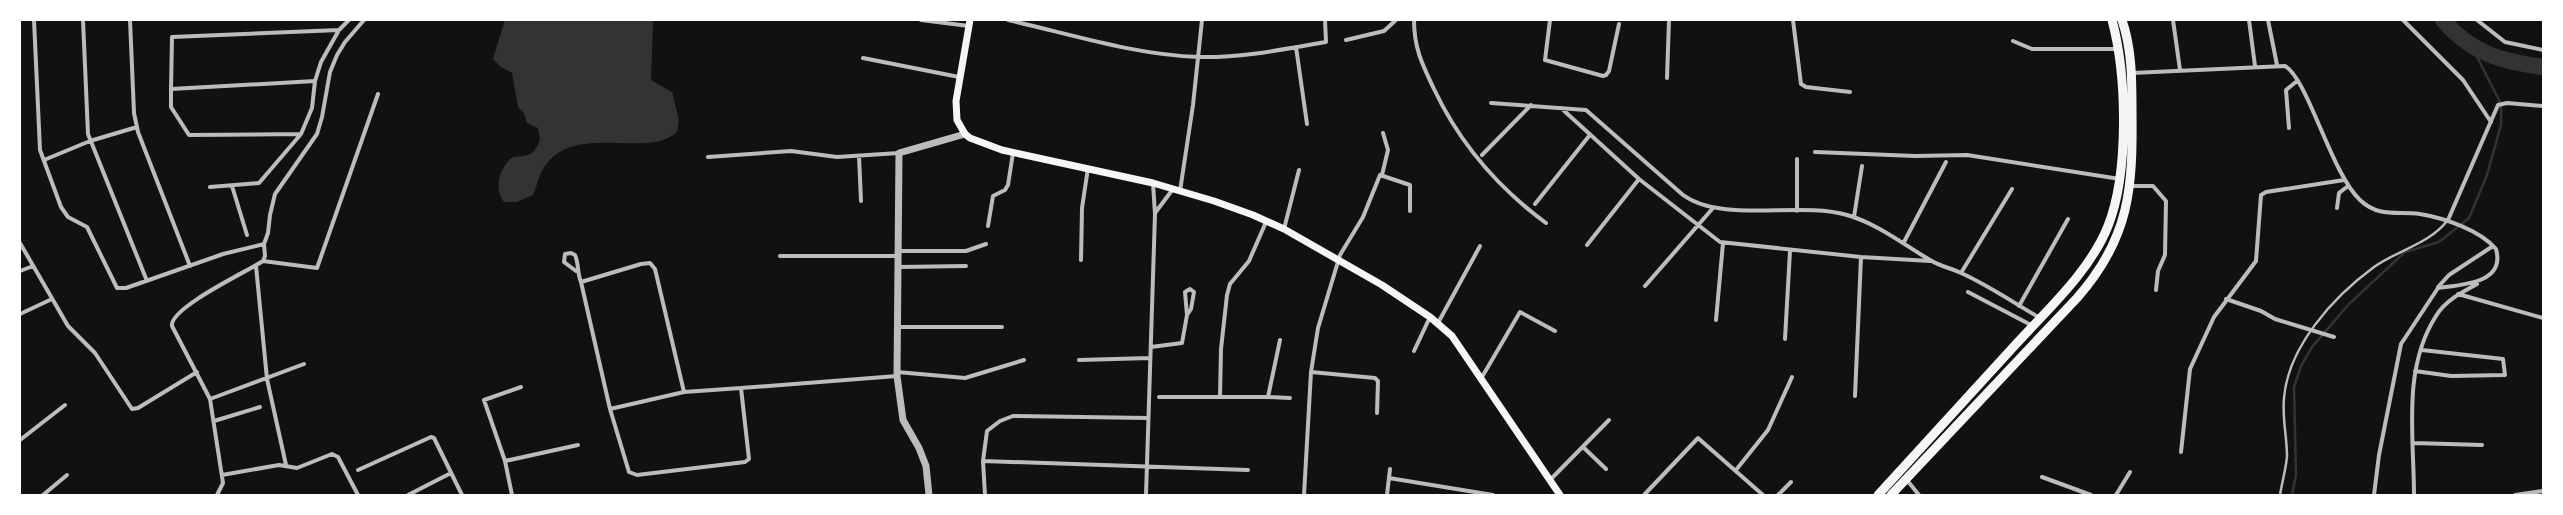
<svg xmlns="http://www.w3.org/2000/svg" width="2563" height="515" font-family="'Work Sans',sans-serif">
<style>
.water{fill:#333}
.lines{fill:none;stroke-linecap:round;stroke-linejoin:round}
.stream{stroke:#333;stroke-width:2.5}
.river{stroke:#333;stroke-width:16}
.service{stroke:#bcbcbc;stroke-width:2.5}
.minor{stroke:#bcbcbc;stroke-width:4}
.tertiary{stroke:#bcbcbc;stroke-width:7}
.secondary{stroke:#f5f5f5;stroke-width:7}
.trunk{stroke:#f5f5f5;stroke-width:9}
</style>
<rect width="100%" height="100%" fill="#111"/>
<path class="water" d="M505 20H653L651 80 672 92 679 120 677 132C648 159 580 124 548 162 539 172 538 184 533 195L517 202H504C493 188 500 166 513 157 529 156 535 155 540 139L538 128 527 123 524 113 518 107 512 73 501 67 493 59Z"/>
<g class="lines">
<path class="stream" d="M2292 495 2296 475 2294 387 2301 366 2312 347 2349 304 2405 252 2439 242 2469 218 2487 175 2501 125V104L2471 45"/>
<path class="river" d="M2443 20C2472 54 2501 61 2543 67"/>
<path class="service" d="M2280 495C2282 482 2286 469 2287 456 2287 437 2282 418 2284 398 2288 347 2333 297 2374 267 2398 250 2429 244 2447 221"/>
<path class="minor" d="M34 20 40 150 61 207 68 217 87 227 117 288H126L223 254 264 244
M83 20 88 134 147 281
M130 20 134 113 138 132 190 266
M921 20 969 26
M1008 20C1070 34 1135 55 1199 57 1242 58 1285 49 1326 42L1325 20
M1414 20C1414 48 1422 64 1434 89 1460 144 1497 187 1546 223
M1550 20 1545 60 1603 76 1606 75 1609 71 1619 24
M1793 20 1801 84 1806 87 1850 92
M2173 20 2180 70
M2249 20 2255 66
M2268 20 2277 65
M2403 20 2463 80 2491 122
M2477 20 2505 42 2543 50
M1346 40 1384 31 1396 20
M2013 41 2032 49H2117
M1296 47 1307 124
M863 58 959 77
M2132 73 2285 66C2308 79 2331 173 2360 200 2379 218 2397 211 2420 214 2444 218 2480 230 2496 249 2506 284 2460 285 2438 288L2401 344 2379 455 2374 495
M1667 78 1669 20
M171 89 172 37 339 30
M1491 103 1586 110 1683 195C1723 224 1799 201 1847 215 1878 224 1903 244 1930 260 1939 266 1951 268 1961 273 1988 285 2014 303 2040 318
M1561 108 1639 179 1720 242 1861 257 1930 261
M2289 128 2286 90 2297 81
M301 134 189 135 171 107V89L315 81
M1815 152 1915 156 1967 155 2120 179
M1482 155 1531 105
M859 156 861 201
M708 157 791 151 837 157 899 153
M1797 159V211
M44 160 90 141 137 127
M1382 175 1388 150 1383 133
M232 186 247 235
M2130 186H2153L2166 201 2165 255 2158 271 2156 290
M210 187 259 183 301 134 312 108 315 81 321 62 339 30 349 20
M1180 191 1193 105 1202 20
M1535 204 1589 136
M2337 208 2339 193 2348 186
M1155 213 1173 189
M1854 217 1862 166
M2448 220 2498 105 2507 103 2543 106
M988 226 993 196 1005 190 1008 185 1013 153
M1284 229 1299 170
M1904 242 1946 162
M20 243 68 326 95 353 132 409 138 408 197 372
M1587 245 1639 179
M899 251H966L986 244
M780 256H899
M1081 260 1082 208 1088 168
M263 261 317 268 378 94
M256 266 267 379 286 465
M899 267 966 266
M20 271 33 266
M576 271 564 262 565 254 571 253 575 255C579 264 577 273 581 282
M1961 273 2012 189
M1645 286 1713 208
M2438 287 2449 275 2493 246
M1968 292 2033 326
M2458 294 2543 318
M2226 299 2261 311 2275 319 2334 337
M2019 306 2068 219
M20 314 52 299
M1716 320 1723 243
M1438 323 1480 246
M897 327H1002
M1785 339 1790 251
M1151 347 1182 343 1187 315 1185 292 1190 289 1194 292 1191 309 1187 315
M1414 351 1430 317
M1079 360 1150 358
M2415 371 2451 376 2505 375 2503 359 2422 350
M897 372 965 378 1024 360
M1311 372 1375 378 1378 381 1377 413
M1482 377 1520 312 1555 331
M741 388 897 376
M1855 396 1861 257
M1159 397H1220L1221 349 1227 295 1230 284 1249 261 1266 222
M1220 397H1268L1280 340
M1268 397 1290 398
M210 399 304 364
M610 409 684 392 741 388 749 459 745 462 637 475 629 472 610 409 581 282 641 264 650 263 655 269 684 392
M214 421 260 407
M20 440 65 405
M2414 443 2482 445
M1583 447 1606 469
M2181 452 2190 369 2214 317 2256 261 2261 195 2266 192 2344 180
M505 461 578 445
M983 461 1248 470
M358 470 431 437 434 438 462 495
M1736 470 1768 430 1792 377
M222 475 279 465 297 468 332 454 338 457 358 495
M2042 477 2091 495
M1389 478 1493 495
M1551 479 1609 420
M1906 479 1919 495
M43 495 67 475
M217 495 223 483 210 399 172 326C169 308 248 271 263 261L265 256 264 244 268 233 270 215 275 194 317 134 322 117 330 72 337 55 345 42 364 20
M408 495 451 473
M512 495 505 461 484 400 521 387
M985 495 983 461 987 431 1000 421 1013 416 1148 418
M1146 495 1155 214 1153 183
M1304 495 1311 372 1318 328 1340 255 1363 217 1380 175 1410 185V211
M1387 495 1390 469
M1644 495 1698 438 1763 495
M1778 495 1791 482
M2116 495 2130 472
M2414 495C2414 436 2402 369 2436 316 2445 301 2462 292 2477 284
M2515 495 2543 491"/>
<path class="tertiary" d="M929 495 926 466 919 448 903 420 897 376 899 153 965 134"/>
<path class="secondary" d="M970 20 956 101 957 120 965 134 970 138 1002 150 1153 183 1214 201 1253 215 1284 229 1382 285 1430 317 1452 336 1560 495"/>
<path class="trunk" d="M1878 495C1924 444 1971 394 2017 343 2049 308 2090 271 2108 226 2129 173 2127 76 2112 20
M1891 495 2077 298C2130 238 2133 188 2132 111 2132 80 2132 49 2122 20"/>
</g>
<rect width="2563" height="515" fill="none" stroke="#ffffff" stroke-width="42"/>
</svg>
